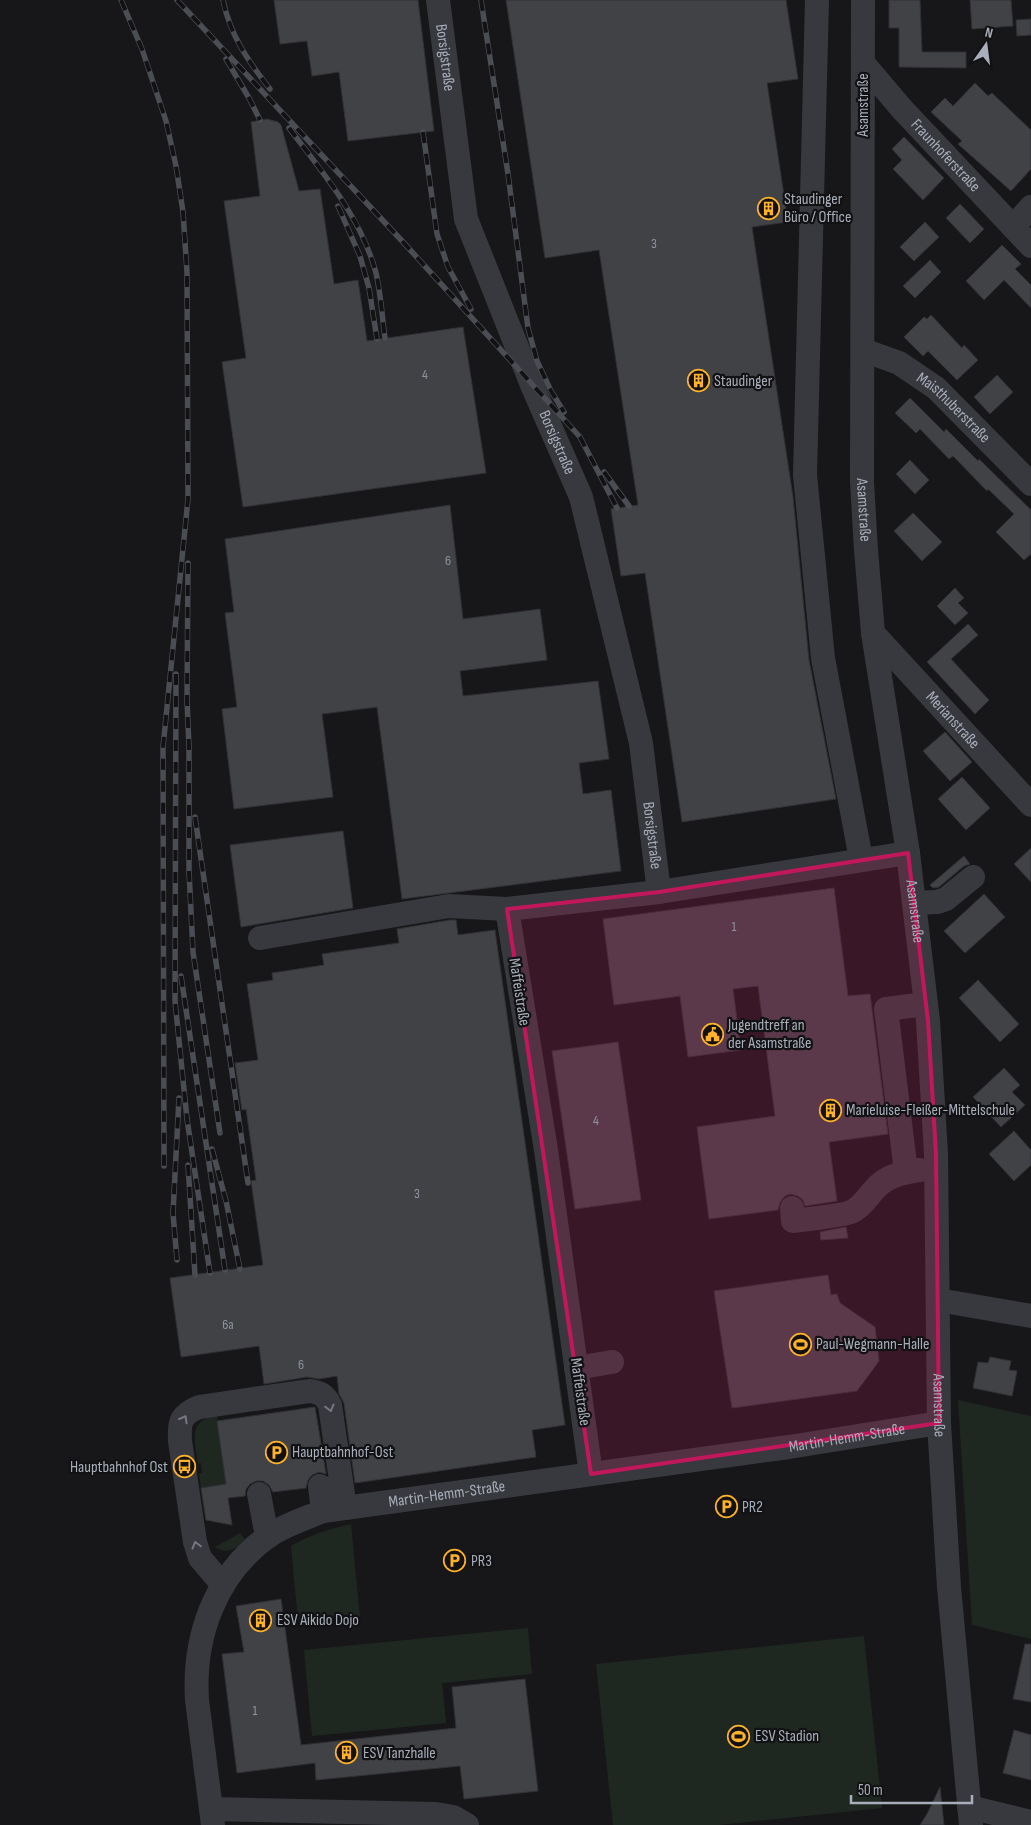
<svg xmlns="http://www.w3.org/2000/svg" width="1031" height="1825" font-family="'Sofia Sans Condensed',sans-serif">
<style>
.green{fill:#1f2820}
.building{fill:#414246;stroke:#313136}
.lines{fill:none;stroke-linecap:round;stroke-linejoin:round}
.minor{stroke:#38393f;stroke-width:24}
.rail-casing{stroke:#4b4d54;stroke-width:5.5}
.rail{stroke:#121214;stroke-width:4;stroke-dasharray:11;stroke-linecap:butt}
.oneway{stroke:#767983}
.marked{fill:#c2185b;fill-opacity:0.2;stroke:#c2185b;stroke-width:4;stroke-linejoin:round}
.labels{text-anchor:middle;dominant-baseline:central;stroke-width:4.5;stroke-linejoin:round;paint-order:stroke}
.number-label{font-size:14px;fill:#8e939d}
.street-label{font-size:16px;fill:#a8aeba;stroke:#121214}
.poi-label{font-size:16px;fill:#a8aeba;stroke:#121214;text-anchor:start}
</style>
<rect width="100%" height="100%" fill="#171719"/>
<path class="green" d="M958 1400 1031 1416V1639L972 1625Z
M217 1416 226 1484 201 1488 199 1474 202 1473 201 1463 198 1464C195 1443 187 1419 217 1416Z
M351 1524 360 1617 298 1621 291 1546C310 1535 329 1529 351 1524Z
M240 1533 245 1539C236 1549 227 1555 215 1547Z
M528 1628 532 1674 442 1683 446 1723 312 1736 304 1650Z
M864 1636 882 1808 719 1825H613L596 1664Z"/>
<path class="building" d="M274 0H418L434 131 348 141 339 72 312 76 307 41 280 44Z
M506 0H786L798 79 767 83 788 222 752 227 793 497 809 660 836 799 682 822 645 573 621 576 611 509 638 505 599 250 545 258Z
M889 0H920L922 52H966V68L899 67V28H889Z
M970 0H1011L1013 26 972 29Z
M1031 19V35L1017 36 1016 20Z
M975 83 988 96 992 93 1031 130V169L1011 191 958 144 962 141 931 112 945 98 953 106Z
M267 119 278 122 281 125 299 191 320 189 334 284 358 280 367 341 463 327 486 473 243 507 222 362 246 358 224 201 260 196 251 122Z
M904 137 944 178 923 200 893 169 902 160 892 149Z
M960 204 984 229 970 243 946 218Z
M925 222 939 237 914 261 900 247Z
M1002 245 1021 264 1015 269 1031 285V308L1004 280 984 300 966 281Z
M930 260 941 272 915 298 903 286Z
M931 315 962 348 964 345 978 360 957 380 928 351 923 356 904 337 924 317 927 319Z
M997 375 1013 392 990 414 974 397Z
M910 398 944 432 946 429 978 461 979 459 1031 510V554L1024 560 996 532 1014 514 988 489 987 491 953 456 949 459 920 429 916 433 895 413Z
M910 460 929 480 915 494 896 474Z
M450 505 463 619 540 609 547 660 460 671 463 696 598 681 609 759 579 763 583 794 611 790 621 871 402 899 377 707 322 714 333 797 234 809 222 709 237 707 225 613 234 612 225 539Z
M913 513 942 542 922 561 894 531Z
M955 588 964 598 958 603 968 613 955 625 937 606Z
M968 624 978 635 951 659 989 700 975 714 927 662Z
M945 732 972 762 950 781 923 751Z
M962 777 990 808 966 830 938 799Z
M343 831 353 908 241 927 230 845Z
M1031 848V882L1014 864Z
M964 856 970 864 964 866 939 887 933 888 930 885Z
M834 888 848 996 870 994 888 1134 829 1142 837 1201 805 1206 803 1200 798 1196 790 1194 785 1196 780 1202 778 1210 709 1219 697 1127 775 1116 758 986 733 989 741 1050 688 1057 680 996 614 1005 603 919Z
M984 894 1005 917 965 953 944 931Z
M450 920H456L458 935 495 930 565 1425 532 1430 536 1457 355 1483 344 1403 339 1394 337 1376 319 1379 307 1377 264 1384 259 1346 181 1357 170 1278 263 1265 251 1181 256 1180 246 1109 242 1110 235 1063 258 1060 247 984 273 980 272 973 324 965 322 954 399 943 397 929Z
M978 980 1019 1024 1000 1042 959 998Z
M618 1042 641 1200 575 1209 552 1051Z
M1004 1068 1020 1085 1012 1092 1025 1105 1001 1127 973 1097Z
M1014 1131 1031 1150V1165L1014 1181 989 1154Z
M846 1227 848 1238 821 1240 820 1232Z
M828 1275 831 1295 837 1294 840 1303 875 1327 879 1361 857 1391 732 1408 714 1291Z
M990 1357 1011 1361 1009 1370 1017 1371 1012 1396 973 1388 978 1362 988 1363Z
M315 1407 326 1474 319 1472 312 1475 308 1480 306 1488 273 1492 269 1485 263 1481H256L250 1484 246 1489 245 1496 228 1498 232 1525 206 1520 201 1488 226 1484 217 1421Z
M281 1599 301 1745 456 1728 452 1687 525 1679 538 1791 464 1799 460 1766 316 1780 315 1763 237 1773 222 1654 244 1652 236 1606Z
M1025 1644H1031V1702L1013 1699Z
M1014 1730 1031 1735V1780L1003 1773Z
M940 1787 944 1825H920L927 1814Z"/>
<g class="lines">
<g class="minor">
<path id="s1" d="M438 0 466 219 532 385 581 497 641 743 659 892"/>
<path d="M817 0 805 475 823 658 861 859"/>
<path id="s2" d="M863 0 862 482 866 550 873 633 908 853 928 1021 936 1154 939 1423 949 1587 971 1825"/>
<path id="s3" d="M863 63 902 109 1031 246"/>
<path d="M1013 227 1031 207"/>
<path id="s4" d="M863 350 899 363 936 388 1031 484"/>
<path id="s5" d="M873 633 1031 805"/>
<path d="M915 903 937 902 946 899 973 877"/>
<path d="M260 938 449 906 507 909"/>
<path d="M906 1172 886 1009 926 1004"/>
<path d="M792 1208 793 1221C806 1219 844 1216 853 1211 864 1205 867 1197 875 1189 886 1176 903 1172 920 1170"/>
<path d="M938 1300 1031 1316"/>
<path d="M576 1368 612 1362"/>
<path d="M591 1474 546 1150 507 909 659 892 908 853"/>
<path d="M320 1486 323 1511"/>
<path d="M259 1494 265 1526 269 1536"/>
<path d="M223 1585 200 1558 195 1542 180 1441C179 1422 180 1415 199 1407L309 1391C320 1392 325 1395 330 1405L345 1508"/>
<path d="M969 1807 1031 1822"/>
<path d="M211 1809 436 1814 453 1817 467 1825"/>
<path id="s6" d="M213 1825 197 1700C193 1637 215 1575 267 1537 284 1525 304 1519 323 1511L789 1447 939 1423"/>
</g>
<defs>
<path id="rail" d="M121 0 142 49 166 121 176 166 183 212 187 272 188 499 163 747 164 1166
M177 0 403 242 580 437 617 508
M223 0C230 35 248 61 270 89
M481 0 508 174 528 328 537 361 551 391 564 412
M226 59 249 98 260 120
M289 128C323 173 361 217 376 273 381 294 382 317 385 338
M423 132 437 234 448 267 471 309
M338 206 360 256 369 288 377 339
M604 472 629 506
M188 563 187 700 189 747V871L193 952 220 1133
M176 674 175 1001 187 1119 210 1273
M195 817 248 1183
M181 976 225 1270
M212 1149 226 1201 240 1269
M188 1165 195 1275
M177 1260 173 1213 179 1098"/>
</defs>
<use href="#rail" class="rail-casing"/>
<use href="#rail" class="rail"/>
</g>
<defs><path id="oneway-chevron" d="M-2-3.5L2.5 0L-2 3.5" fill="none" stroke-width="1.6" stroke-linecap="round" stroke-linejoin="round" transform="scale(1.25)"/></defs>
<g class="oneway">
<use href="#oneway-chevron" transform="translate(330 1408) rotate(75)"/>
<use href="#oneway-chevron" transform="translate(184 1419) rotate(-61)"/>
<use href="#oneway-chevron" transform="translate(196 1545) rotate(-105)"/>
</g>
<path class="marked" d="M908 853 928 1021 936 1154 939 1423 591 1474 507 909 659 892Z"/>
<defs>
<symbol id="building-ring" viewBox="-11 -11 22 22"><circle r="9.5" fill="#121214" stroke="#feb22a" stroke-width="1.5"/><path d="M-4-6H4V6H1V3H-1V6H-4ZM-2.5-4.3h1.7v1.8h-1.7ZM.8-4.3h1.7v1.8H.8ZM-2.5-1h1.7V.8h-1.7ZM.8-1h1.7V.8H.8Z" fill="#feb22a"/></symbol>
<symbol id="civic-ring" viewBox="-11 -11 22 22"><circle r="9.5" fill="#121214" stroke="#feb22a" stroke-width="1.5"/><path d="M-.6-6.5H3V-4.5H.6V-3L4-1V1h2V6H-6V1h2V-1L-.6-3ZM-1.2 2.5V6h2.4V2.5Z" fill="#feb22a"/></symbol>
<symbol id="stadium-ring" viewBox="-11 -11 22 22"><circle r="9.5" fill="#121214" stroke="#feb22a" stroke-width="1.5"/><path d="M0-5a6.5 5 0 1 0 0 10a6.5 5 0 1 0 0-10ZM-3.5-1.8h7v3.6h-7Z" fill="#feb22a"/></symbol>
<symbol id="parking-ring" viewBox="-11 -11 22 22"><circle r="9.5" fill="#121214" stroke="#feb22a" stroke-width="1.5"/><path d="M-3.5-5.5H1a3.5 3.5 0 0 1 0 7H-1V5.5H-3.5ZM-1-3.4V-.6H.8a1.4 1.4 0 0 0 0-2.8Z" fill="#feb22a"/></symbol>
<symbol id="bus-ring" viewBox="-11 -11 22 22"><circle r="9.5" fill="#121214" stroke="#feb22a" stroke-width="1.5"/><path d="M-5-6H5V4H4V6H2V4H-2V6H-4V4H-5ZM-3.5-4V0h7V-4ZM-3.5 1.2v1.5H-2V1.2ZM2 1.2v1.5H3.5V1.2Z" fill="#feb22a"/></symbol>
</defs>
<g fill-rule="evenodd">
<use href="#building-ring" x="756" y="196" width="25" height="25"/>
<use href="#building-ring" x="686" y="368" width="25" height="25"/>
<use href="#civic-ring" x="700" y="1022" width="25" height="25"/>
<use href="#building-ring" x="818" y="1098" width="25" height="25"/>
<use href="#stadium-ring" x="788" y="1332" width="25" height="25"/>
<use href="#parking-ring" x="264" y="1440" width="25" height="25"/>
<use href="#bus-ring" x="172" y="1454" width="25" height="25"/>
<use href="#parking-ring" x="714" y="1494" width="25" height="25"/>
<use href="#parking-ring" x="442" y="1548" width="25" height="25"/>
<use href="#building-ring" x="248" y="1608" width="25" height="25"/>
<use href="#stadium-ring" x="726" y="1724" width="25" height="25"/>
<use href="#building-ring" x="334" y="1740" width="25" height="25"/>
</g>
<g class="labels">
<g class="number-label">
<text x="654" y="243">3</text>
<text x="425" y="374">4</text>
<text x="448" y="560">6</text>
<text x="734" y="926">1</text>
<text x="596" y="1120">4</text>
<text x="417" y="1193">3</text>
<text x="228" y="1324">6a</text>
<text x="301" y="1364">6</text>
<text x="255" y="1710">1</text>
</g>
<g class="street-label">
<text stroke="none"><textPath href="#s1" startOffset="58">Borsigstraße</textPath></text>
<text transform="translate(863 105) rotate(-90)">Asamstraße</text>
<text stroke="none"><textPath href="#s3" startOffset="124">Fraunhoferstraße</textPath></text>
<text stroke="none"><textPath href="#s4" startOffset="109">Maisthuberstraße</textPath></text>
<text stroke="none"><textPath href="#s1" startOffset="462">Borsigstraße</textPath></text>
<text stroke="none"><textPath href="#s2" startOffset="510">Asamstraße</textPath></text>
<text stroke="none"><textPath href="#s5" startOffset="118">Merianstraße</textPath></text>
<text stroke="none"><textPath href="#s1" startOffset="868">Borsigstraße</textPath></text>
<text stroke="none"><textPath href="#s2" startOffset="915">Asamstraße</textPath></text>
<text transform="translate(519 992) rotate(81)">Maffeistraße</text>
<text transform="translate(580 1392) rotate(82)">Maffeistraße</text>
<text stroke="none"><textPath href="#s2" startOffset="1410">Asamstraße</textPath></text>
<text stroke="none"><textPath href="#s6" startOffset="902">Martin-Hemm-Straße</textPath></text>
<text stroke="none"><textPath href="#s6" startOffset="498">Martin-Hemm-Straße</textPath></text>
</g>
<g class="poi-label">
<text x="784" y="199">Staudinger<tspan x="784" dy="18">Büro / Office</tspan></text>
<text x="714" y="381">Staudinger</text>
<text x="728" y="1025">Jugendtreff an<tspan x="728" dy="18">der Asamstraße</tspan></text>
<text x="846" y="1110">Marieluise-Fleißer-Mittelschule</text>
<text x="816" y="1344">Paul-Wegmann-Halle</text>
<text x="292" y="1452">Hauptbahnhof-Ost</text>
<text x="168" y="1467" text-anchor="end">Hauptbahnhof Ost</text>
<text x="742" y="1507">PR2</text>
<text x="471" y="1561">PR3</text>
<text x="277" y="1620">ESV Aikido Dojo</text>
<text x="755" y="1736">ESV Stadion</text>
<text x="363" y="1753">ESV Tanzhalle</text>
</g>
</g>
<g transform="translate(986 45) rotate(14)" stroke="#121214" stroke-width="4" paint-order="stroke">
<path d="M0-4L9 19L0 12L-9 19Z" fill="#a8aeba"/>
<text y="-8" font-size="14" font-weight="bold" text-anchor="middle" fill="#a8aeba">N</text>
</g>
<path d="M851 1795v8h121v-8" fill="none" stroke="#a8aeba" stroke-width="2.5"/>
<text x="858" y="1795" font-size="15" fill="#a8aeba" stroke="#121214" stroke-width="4" paint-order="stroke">50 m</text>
</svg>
